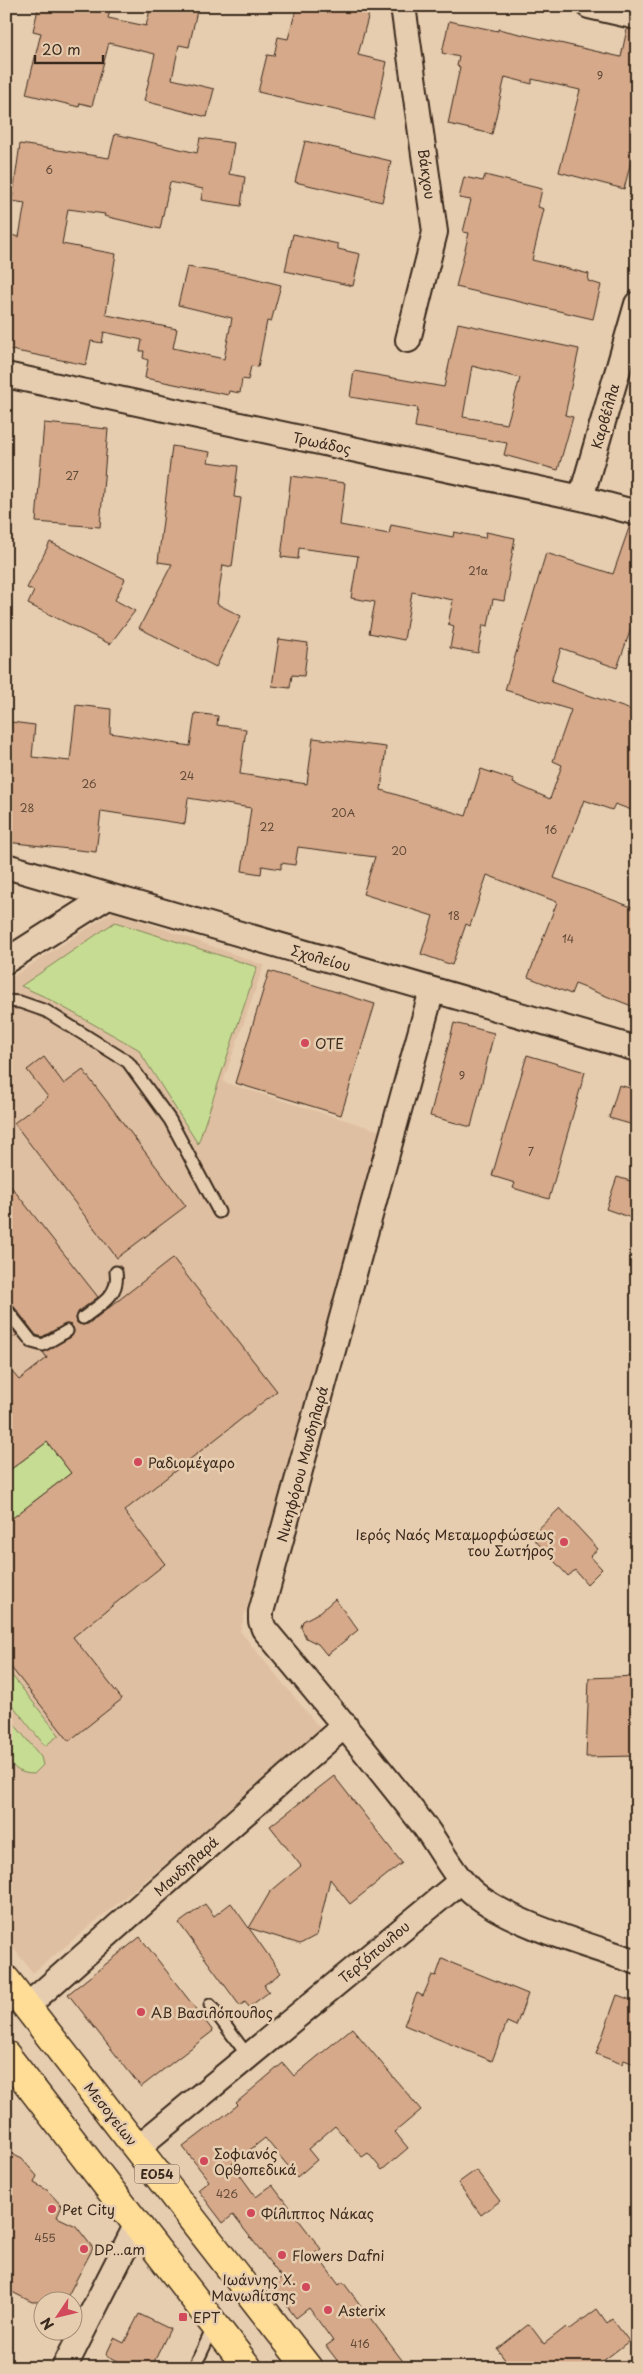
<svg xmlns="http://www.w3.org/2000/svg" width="643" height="2374" font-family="'Playpen Sans',sans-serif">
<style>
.built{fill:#dfbfa1}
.green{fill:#c6dc92;stroke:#808358}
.building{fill:#d5a989;stroke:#3b2a1e;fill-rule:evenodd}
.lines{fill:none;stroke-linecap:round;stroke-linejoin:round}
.service-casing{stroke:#3b2a1e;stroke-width:15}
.minor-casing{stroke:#3b2a1e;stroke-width:28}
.primary-casing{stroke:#3b2a1e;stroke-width:31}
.service{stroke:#e7cdaf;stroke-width:11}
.minor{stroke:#e7cdaf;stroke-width:24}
.primary{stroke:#ffdd96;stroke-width:28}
.poi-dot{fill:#d1495b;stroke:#e7cdaf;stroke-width:2}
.labels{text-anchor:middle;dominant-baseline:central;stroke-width:5;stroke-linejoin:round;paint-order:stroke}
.number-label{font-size:11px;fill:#624a39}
.shield{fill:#e7cdaf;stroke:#6f5b4a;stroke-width:1}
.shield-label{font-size:12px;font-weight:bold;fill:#3b2a1e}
.street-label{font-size:14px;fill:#3b2a1e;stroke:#e7cdaf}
.poi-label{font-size:14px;fill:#3b2a1e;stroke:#e7cdaf;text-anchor:start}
</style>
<rect width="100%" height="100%" fill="#e7cdaf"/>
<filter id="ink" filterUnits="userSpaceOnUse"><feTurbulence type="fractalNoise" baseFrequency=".02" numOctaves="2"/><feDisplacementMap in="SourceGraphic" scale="10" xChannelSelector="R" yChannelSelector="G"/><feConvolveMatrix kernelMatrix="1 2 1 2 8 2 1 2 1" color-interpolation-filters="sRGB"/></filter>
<g filter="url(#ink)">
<path class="built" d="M114 911 264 965 223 1082 387 1133 240 1631 324 1733 33 1973 6 1939V981Z"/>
<path class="green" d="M115 922 257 967 198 1144 138 1049 43 996 21 986Z
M47 1442 71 1473 6 1523V1473Z
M6 1668 59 1735 45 1746 6 1697Z
M6 1714 41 1757 43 1765 34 1774C0 1774 6 1740 6 1714Z"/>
<path class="building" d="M48 6H111L108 18 146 26 151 6 171 11 172 6H198L189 47 179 45 172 79 214 89 207 117 144 101 155 54 109 43 92 106 80 103 79 107 26 94 41 33 33 31 38 9 47 11Z
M297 6H371L358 55 387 62 374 119 258 92 267 55 274 56 278 37 288 39Z
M449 21 498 31V29L621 57 627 29 637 30V138L624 189 559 172 580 90 532 79V84L505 77 492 134 448 124 460 67 457 66 459 57 442 53Z
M115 134 197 153 200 138 234 143 229 174 245 177 241 206 201 200 203 189 170 182 160 229 104 216 105 214 68 209 62 244 116 254 106 313 107 315 177 329 173 348 224 359 232 318 178 305 187 267 245 276 281 285 271 322 267 321 258 367 251 366 248 380 242 379 240 393 229 391 228 395 145 378 148 360 143 358 144 351H140L142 340 104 332 102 343 91 341 86 365 6 349V264L11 235 19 237 25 203 12 201 20 144 109 158Z
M305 141 391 161 382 202 295 182Z
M485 175 542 189 538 207 544 209 532 260 589 274 588 281 601 285 593 319 456 287 469 233 463 232 471 200 459 198 464 177 483 181Z
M293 234 338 244V249L360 254 353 286 285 271Z
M458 323 579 349 565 415 573 417 558 470 504 455 507 443 415 427 418 408 350 397 354 371 444 387ZM472 366 520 378 507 424 463 417Z
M44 423 108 429 100 527 36 522Z
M172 446 210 452 208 462 238 466 234 497 241 498 232 567 223 565 217 604 241 616 216 667 139 628 172 564 158 562Z
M291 476 345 483 340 525 389 534 391 525 453 537 454 532 485 538 486 532 515 538 504 601 493 599 488 626 483 625 478 653 450 648 454 626 448 624 453 600 412 592 404 640 369 633 375 602 351 598 358 556 299 548 298 559 281 557Z
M630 525 637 526V612L617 668 561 648 551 682 637 712V812L615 804 612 810 584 800 554 878 637 909V1008L575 984 571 994 528 977 557 902 487 875 470 926 466 924 452 965 421 954 433 916 363 894 375 857 298 847 295 865 281 863V869L262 866 261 874 242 871 251 808 188 798 185 824 101 811 96 852 6 842V772L11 722 35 725 32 757 70 761 76 705 111 709 110 733 190 746 195 713 218 716 217 725 246 729 240 774 307 784 313 738 386 747 381 790 466 816 481 769 514 780 513 783 550 799 562 765 553 761 571 710 505 690 546 553 613 574Z
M50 542 125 579 115 600 135 611 110 644 28 604 34 591 27 588Z
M279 639 308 643 304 676 292 675 290 688 272 686Z
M269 971 375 1004 341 1115 235 1083Z
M454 1023 494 1033 471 1127 430 1116Z
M527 1055 585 1072 549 1199 513 1188 515 1183 492 1176Z
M44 1057 64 1084 83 1070 186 1206 117 1258 14 1123 48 1097 27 1070Z
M619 1085 637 1090V1126L609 1118Z
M617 1177 637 1183V1220L606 1209Z
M6 1180 98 1297 78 1312 76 1318 77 1323 83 1325 88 1324 173 1258 277 1391 124 1511 165 1564 73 1637 122 1699 69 1741 6 1661V1523L71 1473 47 1442 6 1473V1365L19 1380 47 1358 43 1352 71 1337 74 1331 71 1325 66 1324 42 1337 36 1335 12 1304 6 1302Z
M6 1321 17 1335 6 1342Z
M560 1508 598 1549 590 1556 602 1569 587 1584 575 1570 568 1576 531 1536Z
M335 1599 358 1630 327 1655 318 1644 306 1638 301 1627 303 1621 320 1612Z
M637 1676V1756L586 1757 589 1678Z
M334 1776 402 1863 350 1904 330 1879 317 1935 300 1944 249 1928 270 1892 301 1866 270 1826Z
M231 1903 281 1973 264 1985 269 1992 249 2007 245 2002 240 2006 179 1923 205 1904 214 1916Z
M140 1937 213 2031 141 2087 68 1994Z
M442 1959 528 1994 516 2026 507 2022 492 2061 404 2025 417 1993 423 1996 432 1975 436 1976Z
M617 1995 637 2002V2065L624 2060 622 2064 596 2054Z
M352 2028 421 2110 395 2132 408 2148 382 2170 368 2153 362 2157 335 2126 308 2149 317 2160 297 2177 265 2138 232 2164 256 2197 272 2185 321 2249 315 2253 339 2285 343 2282 408 2368H343L326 2346 333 2341 309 2308 296 2318 272 2286 282 2278 233 2215 223 2223 198 2190 209 2181 183 2147 238 2105 236 2103 283 2063 294 2076Z
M6 2151 22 2159 37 2176 34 2183 47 2190 62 2206 57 2217 76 2226 93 2248 65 2301 32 2302 6 2289Z
M476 2170 500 2201 481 2215 458 2183Z
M597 2309 607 2323 612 2319 629 2341 594 2368H511L497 2349 529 2324 544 2344 566 2327 569 2330Z
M139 2314 170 2329 151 2368H132L106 2355 114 2338 124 2343Z"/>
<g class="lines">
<defs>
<path id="service" d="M6 1001 20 1002 46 1011 128 1062 170 1120 219 1212
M6 1309 32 1342 43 1345 67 1331
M83 1318C99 1305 120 1296 116 1272
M210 2005 248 2056
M194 2368 214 2326"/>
<path id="minor" d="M403 6 435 232 408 340
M589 6 637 17
M6 375 581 498 637 513
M581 498 637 304
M6 866 637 1049
M6 961 108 896
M432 990 261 1612V1621L264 1629C318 1693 370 1757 422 1823 440 1846 453 1877 476 1895 516 1926 588 1945 637 1962
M27 2006 345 1725
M137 2148 461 1881
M64 2368 137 2224"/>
<path id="primary" d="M6 1980 308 2368
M6 2055 248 2368"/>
</defs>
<use href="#service" class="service-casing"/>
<use href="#minor" class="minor-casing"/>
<use href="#primary" class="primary-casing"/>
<use href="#service" class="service"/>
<use href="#minor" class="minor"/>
<use href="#primary" class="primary"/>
</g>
</g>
<g class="poi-dot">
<circle cx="305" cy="1043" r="5"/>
<circle cx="138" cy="1462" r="5"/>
<circle cx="564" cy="1542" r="5"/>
<circle cx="141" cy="2012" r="5"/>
<circle cx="204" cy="2161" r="5"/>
<circle cx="52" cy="2209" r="5"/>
<circle cx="251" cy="2213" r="5"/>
<circle cx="84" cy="2249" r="5"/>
<circle cx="282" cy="2255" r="5"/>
<circle cx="306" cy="2287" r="5"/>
<circle cx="328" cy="2310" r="5"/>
<rect x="178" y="2312" width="10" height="10" rx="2.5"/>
</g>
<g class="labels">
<g class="number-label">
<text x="600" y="75">9</text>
<text x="49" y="169">6</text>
<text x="72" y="475">27</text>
<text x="478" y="570">21α</text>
<text x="187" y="775">24</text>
<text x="89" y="783">26</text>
<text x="27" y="807">28</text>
<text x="343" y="812">20Α</text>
<text x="267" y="826">22</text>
<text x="551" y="829">16</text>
<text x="399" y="850">20</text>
<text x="454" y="915">18</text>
<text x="568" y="938">14</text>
<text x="462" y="1075">9</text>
<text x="531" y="1151">7</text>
<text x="227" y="2193">426</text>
<text x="45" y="2237">455</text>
<text x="360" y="2343">416</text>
</g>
<rect class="shield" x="134.5" y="2164.5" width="45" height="19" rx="4"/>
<g class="shield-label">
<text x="157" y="2174">ΕΟ54</text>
</g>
<g class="street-label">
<text transform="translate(427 174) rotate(82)">Βάκχου</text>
<text transform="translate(605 416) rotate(-74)">Καρβέλλα</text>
<text transform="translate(322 443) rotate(12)">Τρωάδος</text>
<text transform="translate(321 958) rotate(16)">Σχολείου</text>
<text transform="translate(302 1464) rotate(-75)">Νικηφόρου Μανδηλαρά</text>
<text transform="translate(186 1866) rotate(-42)">Μανδηλαρά</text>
<text transform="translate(374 1952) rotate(-40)">Τερζόπουλου</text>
<text transform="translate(111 2114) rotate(52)">Μεσογείων</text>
</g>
<g class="poi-label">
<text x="315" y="1043">ΟΤΕ</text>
<text x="148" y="1462">Ραδιομέγαρο</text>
<text x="554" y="1534" text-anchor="end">Ιερός Ναός Μεταμορφώσεως<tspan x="554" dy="16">του Σωτήρος</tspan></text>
<text x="151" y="2012">ΑΒ Βασιλόπουλος</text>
<text x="214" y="2153">Σοφιανός<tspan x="214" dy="16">Ορθοπεδικά</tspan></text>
<text x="62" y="2209">Pet City</text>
<text x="261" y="2213">Φίλιππος Νάκας</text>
<text x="94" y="2249">DP...am</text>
<text x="292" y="2255">Flowers Dafni</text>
<text x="296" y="2279" text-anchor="end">Ιωάννης Χ.<tspan x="296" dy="16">Μανωλίτσης</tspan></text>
<text x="338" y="2310">Asterix</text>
<text x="193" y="2317">ΕΡΤ</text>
</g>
</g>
<rect width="643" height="2374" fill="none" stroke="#e7cdaf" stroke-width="25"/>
<rect x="12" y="12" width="618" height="2349" fill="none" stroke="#3b2a1e" stroke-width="2" filter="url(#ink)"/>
<g transform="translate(58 2316) rotate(235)"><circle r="24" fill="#e7cdaf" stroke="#a28c75"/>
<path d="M0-4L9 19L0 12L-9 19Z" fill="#d1495b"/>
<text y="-8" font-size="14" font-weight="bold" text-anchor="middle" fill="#3b2a1e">N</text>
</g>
<path d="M35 55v8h68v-8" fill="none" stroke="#3b2a1e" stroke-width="2.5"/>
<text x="42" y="55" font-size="15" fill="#3b2a1e" stroke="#e7cdaf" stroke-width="4" paint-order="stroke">20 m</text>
</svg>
